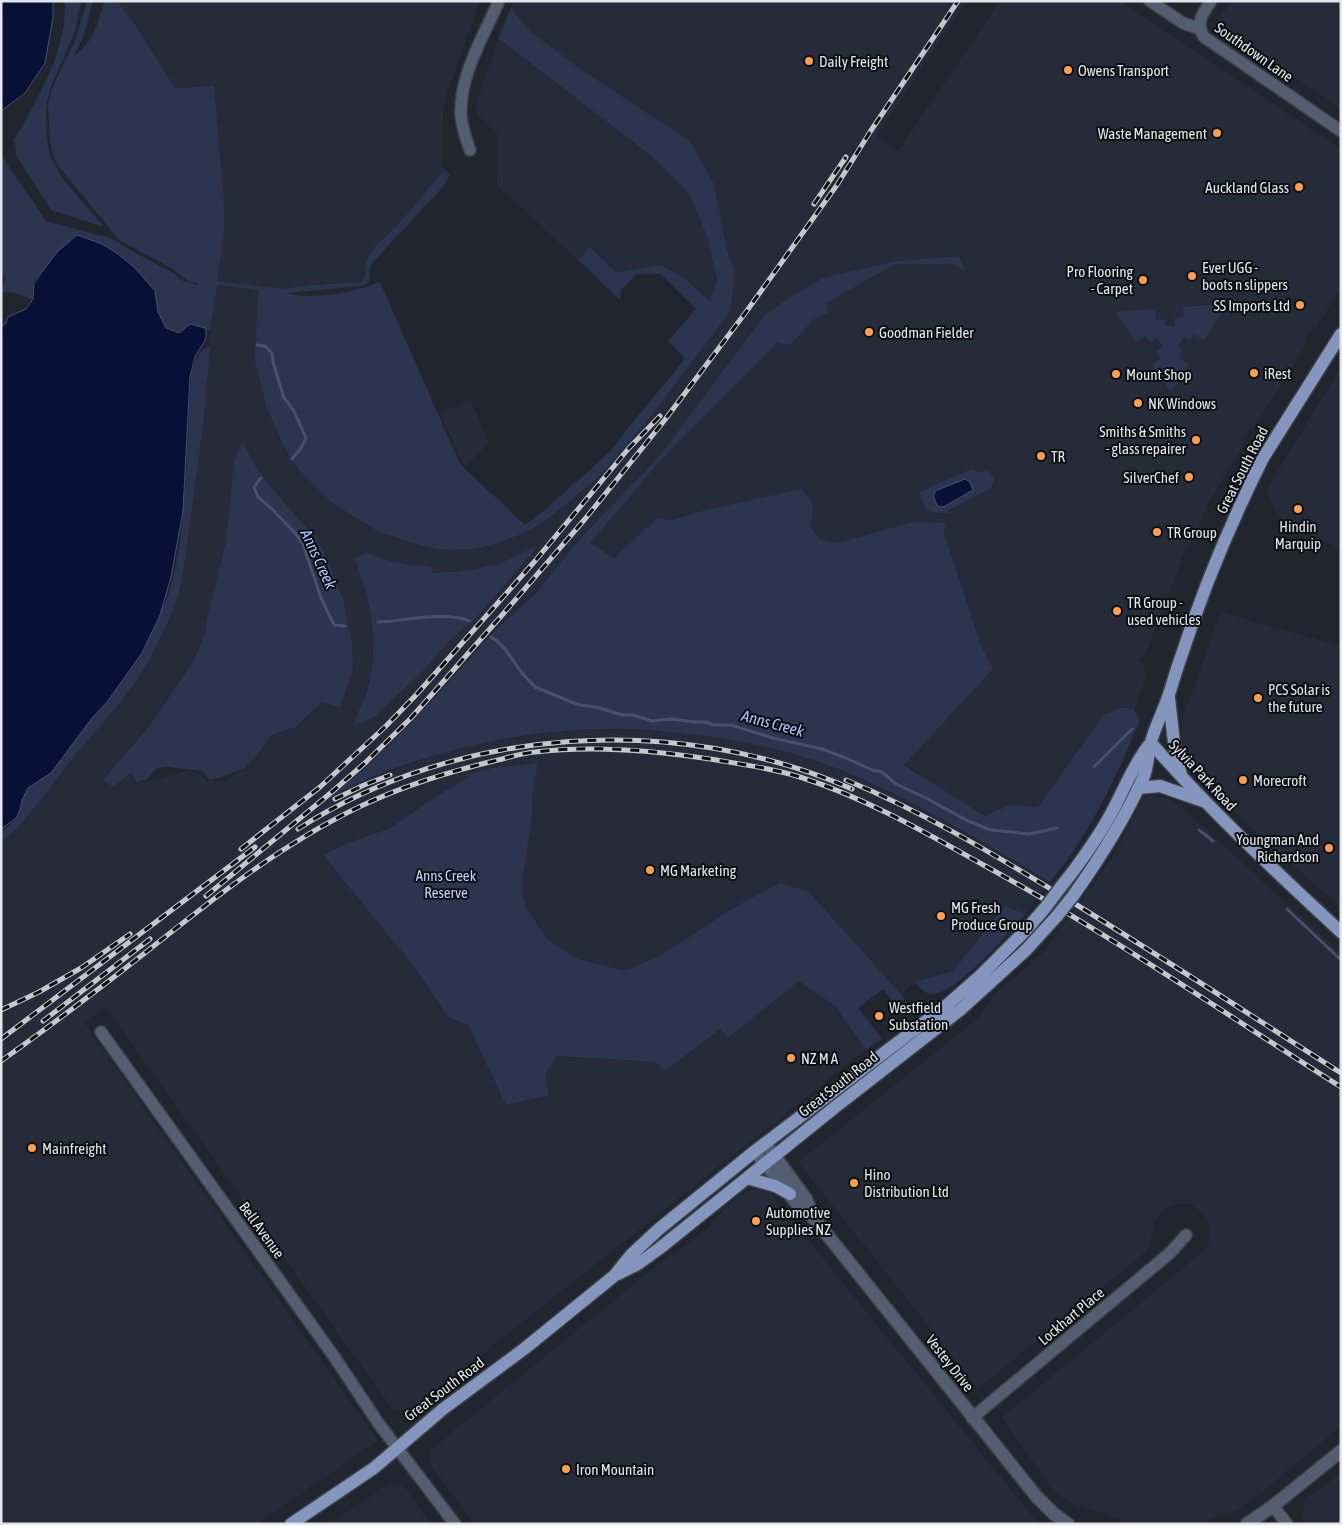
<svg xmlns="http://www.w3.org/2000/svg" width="1342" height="1525" font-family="'Asap Condensed',sans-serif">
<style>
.built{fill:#252b39;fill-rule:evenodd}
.green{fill:#2b3550}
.water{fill:#071036;stroke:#49506c}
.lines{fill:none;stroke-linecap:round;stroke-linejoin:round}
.stream{stroke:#49506c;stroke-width:3}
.minor-casing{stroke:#3c4047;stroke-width:14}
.tertiary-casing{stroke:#3c4047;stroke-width:15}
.primary-casing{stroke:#3c4047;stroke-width:15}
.minor{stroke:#555d71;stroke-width:11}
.tertiary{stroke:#555d71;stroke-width:12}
.primary{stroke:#8495be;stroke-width:12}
.rail-casing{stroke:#c4c7cc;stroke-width:5}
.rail{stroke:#0d0e12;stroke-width:3;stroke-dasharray:9;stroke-linecap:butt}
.primary-bridge-casing{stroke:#3c4047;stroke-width:15;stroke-linecap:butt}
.primary-bridge{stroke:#8495be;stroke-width:12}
.poi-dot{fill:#fb9e51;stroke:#0d0e12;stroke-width:2}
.labels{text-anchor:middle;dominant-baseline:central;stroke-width:4;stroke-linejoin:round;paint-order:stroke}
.street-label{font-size:15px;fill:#e2e5ea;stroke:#0d0e12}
.poi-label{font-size:15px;fill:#e2e5ea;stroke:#0d0e12;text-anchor:start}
.park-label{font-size:15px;fill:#bed0fb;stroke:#0d0e12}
.water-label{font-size:16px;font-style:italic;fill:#acc3fc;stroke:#0d0e12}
</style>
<rect width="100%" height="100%" fill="#21252d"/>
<path class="built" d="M117 1H480L445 99 442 126V165L444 169 364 270 363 280 360 282 312 285 282 289 217 281 224 234V206L213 86 175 88 138 29Z
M513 1H967L877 136 898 151 1000 1H1121L1341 149V288L1316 328 1313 327 1305 339 1308 342 1253 430 1250 429 1242 441 1245 443 1209 501 1194 538 1180 559 1182 561 1145 654 1139 660 1143 665 1147 675 1134 710 1124 707 1104 714 1038 807 1009 805 985 816 904 764 993 669 981 646 944 533 945 523 912 522 838 543 821 540 811 528 813 505 702 511 672 520 658 518 645 529 614 558 589 543 661 460 749 370 578 541 536 593 493 633 408 726 365 768 325 801 354 785 376 776 441 753 482 743 527 736 586 729H630L711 736 756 744 800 756 837 769 874 785 932 814 1050 882 1025 914 1004 906 953 971 914 982 902 995 809 892 735 907 661 955 630 969 621 970 578 959 547 939 527 909 523 896V876L532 817V796L538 764 470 776 440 794 390 828 348 843 323 855 416 969 449 1018 468 1025 506 1105 545 1074 556 1056 656 1062 665 1071 720 1028 728 1038 799 981 835 1006 866 1050 411 1411 393 1410 106 1008 84 1022 378 1441 256 1524H1V843L19 826 37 805 71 760 114 710 136 682 151 657 178 596 184 568 204 418 210 331 217 285 258 290 256 339 261 384 266 406 284 447 298 469 331 502 382 534H387L405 541 436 549 459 550 481 548 517 536 535 527 553 515 575 498 599 477 654 413 722 323 735 272 726 247 714 185 690 141 579 68 530 31 511 8ZM959 256 965 271 954 264H895L875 275 896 261ZM242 442 256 467 274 491 317 539 328 560 343 599 347 619 352 642 353 670 340 708 322 702 296 727 271 735 245 768 225 781H208L197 772 185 771 150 781 137 782 131 773 130 747 151 724 177 688 193 662 206 631 226 541 234 462ZM538 546 519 569 479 615 452 639 419 675 375 716 355 723 367 690 372 665 373 633 368 602 361 575 354 558 366 553 390 561 415 566H430L433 573 464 571 499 564Z
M1231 1H1341V109L1214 25Z
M498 38 650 155 689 193 707 236 717 280 711 301 684 278 661 265 616 272 590 247 578 260 497 186 498 136 478 116 475 106Z
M1341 367V550L1279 518 1266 490Z
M470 399 489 443 466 466 462 463 440 413Z
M1221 612 1341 646V908L1248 825 1206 783 1193 767 1184 752 1181 721Z
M1152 795 1164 797 1184 809 1341 953V1427L1241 1509 1196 1524H1135L1073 1504 1053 1491 1002 1417 1202 1252 1209 1243 1210 1233 1208 1221 1201 1212 1190 1204H1176L1165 1209 1154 1223 1150 1244 1145 1253 978 1389 798 1162 979 1017 993 996 1045 950 1116 852 1142 800Z
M757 1189 770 1193 1030 1513 1040 1524H474L430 1464 431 1449 663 1260 683 1247 707 1229 724 1209 743 1192Z
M1341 1472V1524H1307L1303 1519V1509L1305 1500Z
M390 1483 404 1486 431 1524H330Z"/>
<path class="green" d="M65 1H81L75 32 51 86 47 102 46 117 48 147 52 160 63 179 104 227 51 210 16 155 14 139C21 130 25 121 30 112 49 76 66 43 65 1Z
M87 1H93L84 35 74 56C93 42 98 24 104 1H117L138 29 175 88 214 86 224 206V234L217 281 282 289 312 285 361 282C368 276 363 265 368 257 373 247 389 234 397 226 413 207 429 189 444 169L450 175 442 188 373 262 369 270 370 280 364 286 285 293C292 294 300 296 308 296 332 296 357 291 380 282L460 464 525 525 542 512 611 451 627 429 685 359 668 341 696 309 661 274H637L621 290 620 300 578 260 590 247 616 272 661 265 684 278 710 301 717 280 707 236 689 193 650 155 498 38 511 8 530 31 579 68 690 141 714 184 726 247 735 272 730 312 654 413 599 477 553 515 535 527 517 536 494 544 481 548 459 550 436 549 405 541 387 534H382L331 502 298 469 284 447 266 406 255 360 258 290 217 285 210 331 205 329C210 340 200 347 196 356 193 362 192 370 190 377L183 511 171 577 161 612C172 592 176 565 180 542 187 488 188 432 191 378 195 361 195 354 210 345L204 418 184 568 178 596 170 617 151 657 136 682 114 710 71 760 37 805 19 826 1 843V833L17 818 23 798 21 799 15 818 1 830V327L6 323 8 317 26 309 33 299 34 283 45 268 33 282 32 299 11 292H1V285L4 284 6 277 1 273V150L3 158 46 221 113 239 123 246 175 274 183 281 198 285V283L189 282 173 269 119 240 59 167 53 156 50 141 48 105 51 91 59 73 75 41Z
M959 256 966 272 954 264H895L826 303 828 313 813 320 790 345 777 343 661 460 590 543 614 558 645 529 658 518 672 520 702 511 802 489 813 505 811 528 821 540 838 543 912 522 946 523 944 533 981 646 993 669 904 765 985 816 1009 805 1038 807 1104 714 1124 707 1134 710 1140 720C1123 762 1104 803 1080 841 1071 856 1060 869 1050 882 981 842 912 798 838 769 787 749 733 738 679 733 662 732 645 729 629 729 536 727 440 747 356 784 344 789 333 797 322 803L365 768 408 726 493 633 536 593 578 541 659 457 765 315 789 298 823 278 896 261Z
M1228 304 1204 340 1194 334 1190 341 1184 337 1178 346 1183 350 1179 358 1189 364 1171 392 1152 365 1161 358 1156 352 1163 346 1157 338 1150 342 1145 336 1136 342 1115 312 1155 309 1156 320 1164 319 1165 326H1175V318L1184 317 1183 307Z
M242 441 256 467 274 491 317 539 328 560 343 599 352 642 353 670 340 708 322 702 296 727 271 735 259 752 245 768 222 777 210 780 201 771 169 767 157 768 147 779 137 782 131 773 113 787 103 780 151 724 193 662 206 631 207 619 218 575 226 541 234 462Z
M972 469 981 473 987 470 995 478 991 488 949 510V513C928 512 924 514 920 492Z
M539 545 479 615 452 639 419 675 375 716 364 722 354 724C358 713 363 702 367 691 380 647 371 598 354 558L366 553 390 561 415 566H430L433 573 464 571 499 564Z
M538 763 532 796V817L523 876V896L527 909 547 939 578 959 621 970 630 969 661 955 735 907 780 883 809 892 902 995 904 1000 901 1003 902 1005C893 1006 889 995 883 989L858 1008 882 1039 866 1050 835 1006 799 981 728 1038 720 1029 665 1071 656 1062 557 1056 545 1074 549 1095 506 1105 468 1025 449 1018 416 969 323 855 348 843 390 828 440 794 469 777 465 775 493 768Z
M1005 906 1025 914C1011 931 951 1000 929 994 924 992 918 986 914 982L953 971Z"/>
<path class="water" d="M1 1H53V17L45 63 25 93 1 111Z
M77 235 102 244 118 254 135 268 155 291 158 312 166 328 179 333 190 324 205 328C210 340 199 347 195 357 193 363 192 370 190 377L183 511 171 577 160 615 142 653 107 702 92 718 51 773 28 788 22 800 20 810 16 818 1 829V327L6 323 8 317 26 309 33 299 34 283 57 252Z
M965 479 970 482 973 490 943 507 937 506 934 497 935 491Z"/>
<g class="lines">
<path class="stream" d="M257 345 265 346 272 353 273 362 284 398 294 411 306 438 301 448 292 459
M261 478 254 487 258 497 273 510 295 533 303 544 321 598 334 625 345 626
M378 622C404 621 446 611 470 621
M491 637 497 641 505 649 522 673 535 687 569 701 580 705 596 707 622 715H633L652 721 671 719 695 722H706L713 725H731L773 738 822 749 846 758 872 770 882 772 896 784 926 798 968 821 991 830 1029 834 1057 828
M1094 767 1132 729
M1199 830 1213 841
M1287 909 1341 960"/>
<defs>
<path id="minor" d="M1150 1 1183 23 1200 29
M1211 1C1203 13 1195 23 1204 37L1341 131
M470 150C466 139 462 128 461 116 459 76 483 37 499 1
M101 1032 333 1355 379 1424 455 1524
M972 1418 1170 1253 1186 1235
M1273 1506 1287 1524"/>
<path id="tertiary" d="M766 1144 806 1199 813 1217
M755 1151 797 1204 813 1217 1036 1496 1054 1514 1068 1524
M1247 1524 1273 1506 1341 1451"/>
<path id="primary" d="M1169 698 1174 743 1181 775
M1151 743C1210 810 1275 871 1341 932
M1138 788 1160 786 1203 801
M1060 888C1080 863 1099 837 1114 808 1125 787 1134 764 1149 745
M1073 896C1100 858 1125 819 1144 776 1148 766 1148 753 1151 742 1155 727 1163 712 1168 697 1173 683 1176 670 1181 657 1203 589 1231 522 1263 458L1341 334
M747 1178 775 1186 790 1194
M618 1274 638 1264 660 1248 834 1108 960 1010 1026 950 1057 916
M291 1524 374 1468 443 1409 524 1349 614 1276 631 1255 659 1229 755 1151 947 1005 981 975 1026 930 1045 908"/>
</defs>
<use href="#minor" class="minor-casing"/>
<use href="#tertiary" class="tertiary-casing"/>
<use href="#primary" class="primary-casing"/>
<use href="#minor" class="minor"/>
<use href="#tertiary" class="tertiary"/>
<use href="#primary" class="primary"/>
<defs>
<path id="rail" d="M814 204 846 157
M846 780C921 811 990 852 1059 894 1154 952 1247 1013 1341 1073
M335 799 364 785 390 775
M298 829C459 726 676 712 852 789
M241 849 320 787 386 726 416 695 535 561 629 448 660 416
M206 896 333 791 366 762 411 718 503 614 585 519 664 421 746 312 837 185 870 132 958 1
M1 1010 39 992 81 968 130 934
M43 1021 150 939
M1 1039 255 847
M1 1061C49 1027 95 992 141 956 210 901 281 844 361 806 405 785 451 771 498 760 510 757 523 753 535 752 594 745 652 750 710 759 740 764 771 768 800 777 863 797 921 830 978 862 1103 930 1221 1011 1341 1087"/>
</defs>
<use href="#rail" class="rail-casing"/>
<use href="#rail" class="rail"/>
<defs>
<path id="primary-bridge" d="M1045 908 1060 888
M1057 916 1073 896"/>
</defs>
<use href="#primary-bridge" class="primary-bridge-casing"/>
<use href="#primary-bridge" class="primary-bridge"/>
</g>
<g class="poi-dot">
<circle cx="809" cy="61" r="5"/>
<circle cx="1068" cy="70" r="5"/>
<circle cx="1217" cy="133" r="5"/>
<circle cx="1299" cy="187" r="5"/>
<circle cx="1192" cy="276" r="5"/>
<circle cx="1143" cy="280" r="5"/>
<circle cx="1300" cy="305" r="5"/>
<circle cx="869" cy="332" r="5"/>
<circle cx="1254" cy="373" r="5"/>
<circle cx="1116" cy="374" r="5"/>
<circle cx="1138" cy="403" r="5"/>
<circle cx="1196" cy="440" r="5"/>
<circle cx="1041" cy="456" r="5"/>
<circle cx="1189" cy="477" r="5"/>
<circle cx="1298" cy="509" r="5"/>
<circle cx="1157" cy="532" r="5"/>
<circle cx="1117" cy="611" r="5"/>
<circle cx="1258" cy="698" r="5"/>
<circle cx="1243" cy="780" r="5"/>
<circle cx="1329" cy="848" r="5"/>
<circle cx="650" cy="870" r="5"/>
<circle cx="941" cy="916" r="5"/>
<circle cx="879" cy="1016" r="5"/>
<circle cx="791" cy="1058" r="5"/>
<circle cx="32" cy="1148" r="5"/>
<circle cx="854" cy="1183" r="5"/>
<circle cx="756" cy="1221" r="5"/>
<circle cx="566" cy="1469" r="5"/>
</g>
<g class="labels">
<g class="street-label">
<text transform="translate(1254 52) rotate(35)">Southdown Lane</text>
<text transform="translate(1242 470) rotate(-63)">Great South Road</text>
<text transform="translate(1203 775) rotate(47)">Sylvia Park Road</text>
<text transform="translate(838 1084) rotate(-38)">Great South Road</text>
<text transform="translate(262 1230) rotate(54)">Bell Avenue</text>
<text transform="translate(1071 1316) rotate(-40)">Lockhart Place</text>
<text transform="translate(950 1363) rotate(52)">Vestey Drive</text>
<text transform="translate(444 1389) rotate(-37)">Great South Road</text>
</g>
<g class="poi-label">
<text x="819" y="61">Daily Freight</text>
<text x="1078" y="70">Owens Transport</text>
<text x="1207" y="133" text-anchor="end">Waste Management</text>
<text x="1289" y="187" text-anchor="end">Auckland Glass</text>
<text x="1202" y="267">Ever UGG -<tspan x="1202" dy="17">boots n slippers</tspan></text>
<text x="1133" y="271" text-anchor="end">Pro Flooring<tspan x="1133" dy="17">- Carpet</tspan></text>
<text x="1290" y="305" text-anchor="end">SS Imports Ltd</text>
<text x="879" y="332">Goodman Fielder</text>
<text x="1264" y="373">iRest</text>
<text x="1126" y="374">Mount Shop</text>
<text x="1148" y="403">NK Windows</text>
<text x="1186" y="431" text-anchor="end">Smiths &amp; Smiths<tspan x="1186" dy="17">- glass repairer</tspan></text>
<text x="1051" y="456">TR</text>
<text x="1179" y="477" text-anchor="end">SilverChef</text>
<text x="1298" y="526" text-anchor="middle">Hindin<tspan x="1298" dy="17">Marquip</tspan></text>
<text x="1167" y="532">TR Group</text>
<text x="1127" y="602">TR Group -<tspan x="1127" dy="17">used vehicles</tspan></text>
<text x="1268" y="689">PCS Solar is<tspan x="1268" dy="17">the future</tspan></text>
<text x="1253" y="780">Morecroft</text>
<text x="1319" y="839" text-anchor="end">Youngman And<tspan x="1319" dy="17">Richardson</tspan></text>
<text x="660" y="870">MG Marketing</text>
<text x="951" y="907">MG Fresh<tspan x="951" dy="17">Produce Group</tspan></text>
<text x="889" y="1007">Westfield<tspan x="889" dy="17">Substation</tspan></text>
<text x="801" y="1058">NZ M A</text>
<text x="42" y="1148">Mainfreight</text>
<text x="864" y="1174">Hino<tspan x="864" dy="17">Distribution Ltd</tspan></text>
<text x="766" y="1212">Automotive<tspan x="766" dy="17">Supplies NZ</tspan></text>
<text x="576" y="1469">Iron Mountain</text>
</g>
<g class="park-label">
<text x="446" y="875">Anns Creek<tspan x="446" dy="17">Reserve</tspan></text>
</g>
<g class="water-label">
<text transform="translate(319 559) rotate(65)">Anns Creek</text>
<text transform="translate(773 723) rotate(15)">Anns Creek</text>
</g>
</g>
<rect width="1342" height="1525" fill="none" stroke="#e2e5ea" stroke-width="5"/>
</svg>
